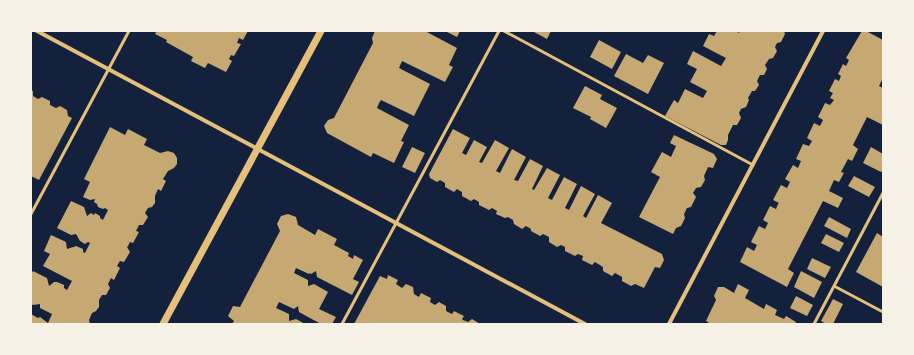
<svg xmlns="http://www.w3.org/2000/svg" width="914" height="355" font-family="Cabin,sans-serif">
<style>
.building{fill:#c6a872}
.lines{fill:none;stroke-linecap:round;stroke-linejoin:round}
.service{stroke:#e5c07b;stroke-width:3}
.minor{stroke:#e5c07b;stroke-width:4}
.tertiary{stroke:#e5c07b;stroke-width:7}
</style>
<rect width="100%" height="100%" fill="#14213d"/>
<path class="building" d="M157 31H248L243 40 239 38 237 43 241 44 234 56 231 55 229 59 232 61 226 72 208 63 205 68 191 61 193 57 166 42 167 40 155 34Z
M375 31H425L457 48 449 65 453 67 445 82 402 61 399 68 430 84 414 116 381 100 379 103 377 108 409 125 401 141 404 142 394 163 373 153 371 157 327 133 324 126 328 120 334 118 373 43 372 38Z
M445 31H460L457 37Z
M532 31H551L547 39Z
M717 31H736L739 33 740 31H784L785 34 781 42 777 43 775 47 777 51 773 58 769 59 765 65 767 69 764 75H760L757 81 759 85 755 91H752L748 98 749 100 746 107 741 109 739 113 741 118 737 125H733L728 135V140L726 145H721L665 116 674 100 678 103 685 89 703 98 707 91 690 82 697 69 687 64 693 51 721 66 726 58 703 46 709 34 714 36Z
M862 31H866L883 40V78L879 86 883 88V125L867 117 853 145 858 149 852 161 848 159 841 172 844 173 839 182 834 180 829 191 843 198 838 208 823 201 788 269 794 273 787 287 740 262 747 247 754 251 757 245 751 242 759 226 765 229 768 223 763 220 770 206 776 209 778 204 779 203 773 200 781 185 787 188 790 182 785 179 793 165 798 168 801 161 796 159 803 144 809 146 812 141 807 138 814 123 820 126 823 120 818 117 825 103 830 105 834 100 830 98 833 93 829 91 835 79 839 81 841 76 838 74 843 64 846 66 849 60 846 58Z
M599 40 621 52 612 69 590 57Z
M626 54 643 63 648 55 664 63 648 94 614 76Z
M585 86 602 95 600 99 617 108 606 128 590 119 591 117 573 108Z
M31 90 33 91V96L38 99 42 97 50 101V105L56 108 60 106 67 110 68 116 72 118 39 180 31 176Z
M110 127 125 135 128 129 147 139 144 145 160 153 168 151 174 153 177 158V164L174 168 168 171 163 179 166 181 161 191 158 189 155 196V203L152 207 148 208 145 213 148 217 143 225H139L136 231 139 232 133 243 130 242 128 246 127 247 130 252 124 262 120 261 117 266 120 268 114 280 111 278 108 284 110 288 106 295H102L99 300V307L96 311 92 313 89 320 90 324H31V314L38 318 40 317 48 323 52 314 40 308V304L33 305 31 304V274L33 271 47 278 49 286 54 282H57L64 285V288L67 290 72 281 43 266 50 254 44 251 51 235 66 242 67 249 73 247H74L76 246 83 249V252L85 253 90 243 88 242 85 244 80 241 76 234 71 235 57 228 71 201 84 207 87 216 91 213 94 215 95 213 100 216V218L103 220 108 210 105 208 103 209 98 207 97 204 94 202 95 199 90 200 83 197 90 182 84 179Z
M453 129 470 138 462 153 466 155 474 140 487 147 479 162 482 163 495 140 509 148 496 171 500 173 512 149 526 157 514 180 518 181 530 159 543 166 532 189 534 190 547 168 560 175 548 198 552 200 564 177 577 184 565 208 569 210 581 186 595 194 583 216 586 218 598 195 612 203 601 223 662 254 664 260 660 268 655 267 644 288 635 284 631 286 622 281V277L615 273 612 276 603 271V267L595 262 592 265 582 260 583 256 578 254 575 256 565 251V247L561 245 557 247 549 242V237L543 234 540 236 531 231V229L526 226 522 229 514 224 513 220 508 217 505 218 496 214 497 211 492 208 489 210 479 205V202L474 199 471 201 462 196V192L457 189 454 192 445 187V183L440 180 437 182 430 178 429 174Z
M674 135 714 154 717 159 713 168 708 167 704 176 705 180 701 187 696 188 693 193 696 197 691 207 687 208 684 214 685 218 681 226 676 228 673 234 639 217 660 177 651 172 662 152 671 157 676 146 670 143Z
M412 147 425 153 415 173 402 167Z
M871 147 883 154V170L881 172 863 163Z
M854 176 875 187 869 197 848 186Z
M288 214 296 217 298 225 315 235 318 229 337 239 334 245 349 253 348 256 353 259 354 255 363 260 353 279 359 282 352 295 317 277 316 271 311 274 309 273V274L296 268 294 273 308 280V286L314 284 328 292 319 309 336 317 332 324H321L299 312 298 306 294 309 279 302 276 308 289 314V321L296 319 305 324H232L234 321 228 316 233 306 240 307 280 231 277 224 281 216Z
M829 217 851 229 847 238 824 226Z
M877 233 883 237V287L856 272Z
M826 234 844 243 839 252 821 243Z
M812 258 831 267 825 278 807 269Z
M801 271 822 282 814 298 794 287Z
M388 275 398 280 396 284 402 288 406 284 413 287 414 294 419 297 421 293 431 298 430 302 435 305 439 302 446 306V311L452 314 454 311 464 316 462 319 463 320 468 322 472 319 480 324H354L380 276 387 279Z
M738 284 749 290 745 298 764 309 766 304 777 310 775 315 784 319 786 316 796 322 795 324H711L706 321 716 300 714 296 718 287H724L734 293Z
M796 296 813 305 807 316 790 308Z
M833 299 843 304 833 324H826L821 321Z"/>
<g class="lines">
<path class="service" d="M504 31 753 165
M31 214 129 31
M834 286 883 312
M342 324 499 31
M814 324 883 193"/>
<path class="minor" d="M37 31 585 324
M669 324 823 31"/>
<path class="tertiary" d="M163 324 321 31"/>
</g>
<rect width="914" height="355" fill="none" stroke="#f6f1e7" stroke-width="64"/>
</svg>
